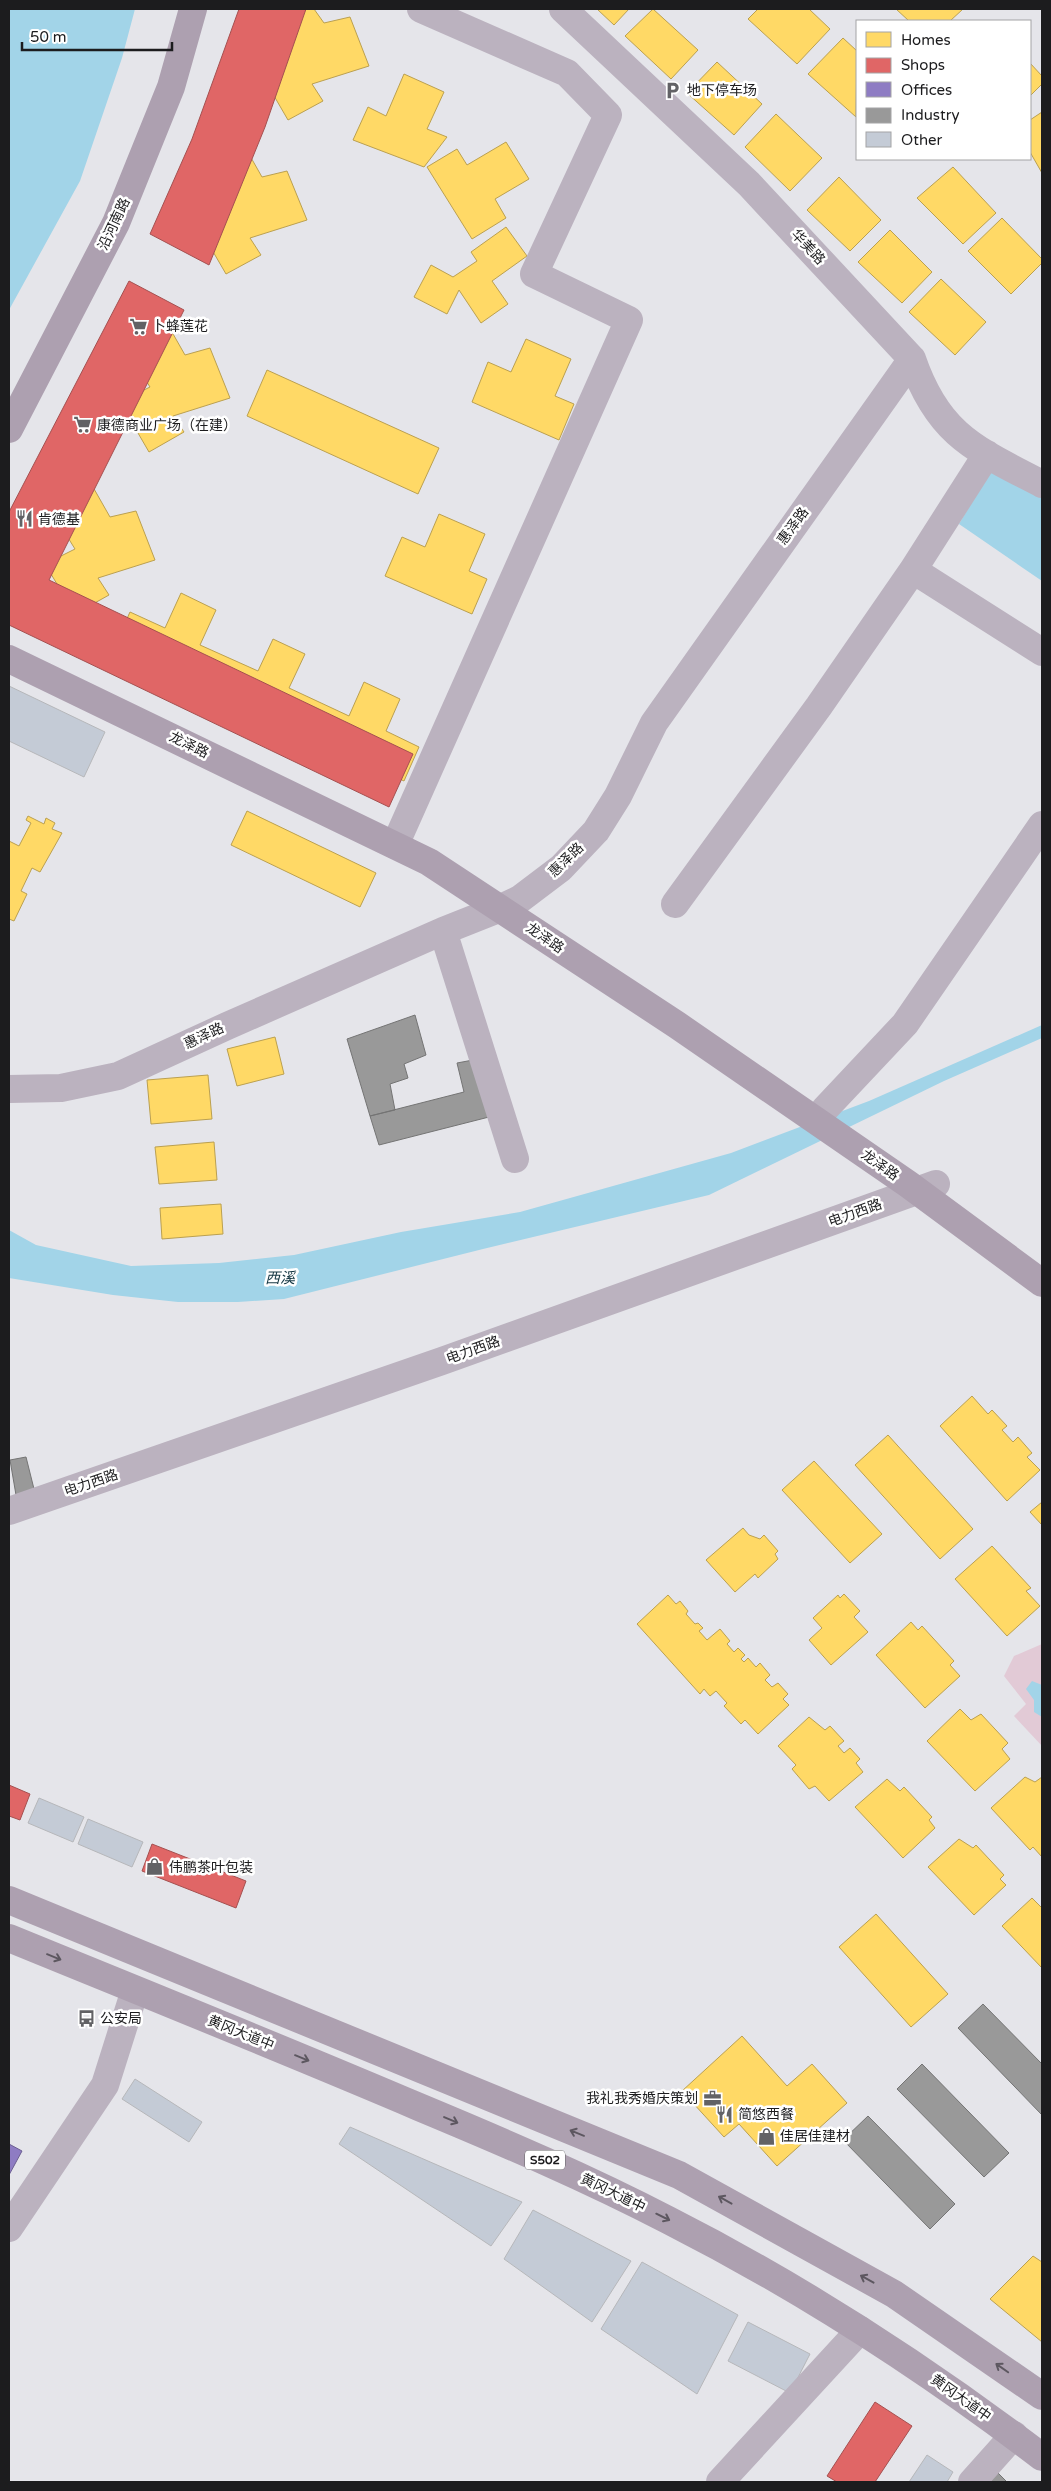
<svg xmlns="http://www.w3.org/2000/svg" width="1051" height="2491" font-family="'Varela Round','Noto Sans SC',sans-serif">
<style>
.green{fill:#e2cad6}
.water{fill:#a2d4e8}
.homes{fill:#ffd966;stroke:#bba050}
.shops{fill:#e06666;stroke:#a55050}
.offices{fill:#8e7cc3;stroke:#6c5f92}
.industry{fill:#999;stroke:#747474}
.building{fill:#c4cbd6;stroke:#b6b7ba}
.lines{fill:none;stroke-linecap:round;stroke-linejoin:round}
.minor{stroke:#bbb2bf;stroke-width:28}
.major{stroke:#ada0b0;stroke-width:28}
.oneway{stroke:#5d5760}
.labels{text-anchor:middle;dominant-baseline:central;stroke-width:5;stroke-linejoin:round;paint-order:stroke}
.shield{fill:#fff;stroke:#606062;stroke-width:1}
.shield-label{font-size:12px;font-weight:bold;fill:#1c1c1e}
.poi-label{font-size:14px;fill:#1c1c1e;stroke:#fff;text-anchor:start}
.street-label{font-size:14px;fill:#1c1c1e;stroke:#fff}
.water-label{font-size:15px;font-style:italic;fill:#143642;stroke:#fff}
</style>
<rect width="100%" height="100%" fill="#e5e5ea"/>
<path class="green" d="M1042 1644V1746L1014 1716 1026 1704 1004 1676 1014 1656Z"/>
<path class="water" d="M9 9H135L122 58 80 181 9 310Z
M991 470 1042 496V581L959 524Z
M1042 1025V1038L944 1081 709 1195 483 1249 284 1299 238 1302H178L113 1295 9 1278V1230L36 1245 131 1266 219 1263 294 1255 401 1232 520 1212 731 1153 869 1101Z
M1032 1681 1042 1685V1717L1034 1712V1700L1026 1689Z"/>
<path class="homes" d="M260 9H314L324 23 350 17 369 66 312 84 323 101 288 120 259 70 288 55Z
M597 9H629L614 25Z
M653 9 698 50 671 79 625 36Z
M758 9H809L830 29 797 64 748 19Z
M896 9H963L950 21H909Z
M843 38 857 51 856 117 808 74Z
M717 62 762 104 734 135 687 93Z
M1030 63 1042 76V84L1030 96Z
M404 74 444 92 427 129 447 137 424 167 353 140 368 107 386 116Z
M1042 112V173L1030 152V120Z
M776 114 822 158 790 191 745 147Z
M237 133 262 177 287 171 307 220 250 238 261 255 226 274 197 224 226 209 196 159Z
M506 142 529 179 495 199 506 218 472 239 427 167 457 149 467 165Z
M953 167 996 213 963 244 917 198Z
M839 177 881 220 850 251 807 210Z
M1002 218 1042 259V263L1011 294 968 251Z
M506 227 527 256 492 281 508 304 481 323 459 290 447 314 414 297 431 265 453 277 477 261 471 252Z
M890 230 932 272 902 303 858 262Z
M941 279 986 322 955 355 909 312Z
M160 311 185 355 210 348 230 398 173 416 184 432 149 452 120 402 150 387 119 337Z
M526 339 571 359 555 396 574 404 559 440 472 402 488 362 511 372Z
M267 370 439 448 418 494 247 416Z
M85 473 110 517 136 511 155 560 98 578 109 595 75 614 45 564 75 549 44 499Z
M439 514 485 534 469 571 487 579 472 614 385 576 402 537 425 547Z
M181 593 216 610 200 645 258 671 273 639 305 654 289 688 349 716 364 682 400 699 386 731 419 747 404 781 114 647 130 612 165 628Z
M247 811 376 873 360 907 231 845Z
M28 816 44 824 46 818 55 823 52 829 62 833 40 872 32 868 21 891 27 894 14 921 9 919V841L19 846 31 823 26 820Z
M275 1037 284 1074 237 1086 227 1049Z
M208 1075 212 1119 151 1124 147 1080Z
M214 1142 217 1180 159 1184 155 1147Z
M221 1204 223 1234 162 1239 160 1208Z
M972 1396 988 1414 992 1410 1007 1426 1002 1430 1013 1442 1018 1437 1032 1453 1027 1457 1040 1470 1007 1501 940 1426Z
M888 1435 973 1529 940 1559 855 1465Z
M814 1461 882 1534 850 1563 782 1490Z
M1042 1502V1525L1030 1512Z
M743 1528 749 1535 760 1539 764 1535 778 1551 775 1554 778 1559 758 1578 755 1574 735 1592 706 1560Z
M992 1546 1031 1588 1026 1591 1040 1606 1007 1636 955 1579Z
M844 1594 860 1611 854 1617 868 1632 831 1665 809 1640 822 1628 813 1618 838 1595 840 1598Z
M668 1595 676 1604 680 1601 688 1611 686 1614 695 1624 698 1623 703 1628 699 1631 707 1640 720 1629 730 1641 727 1644 734 1652 738 1648 745 1655 741 1659 744 1662 748 1658 756 1667 760 1663 770 1675 765 1680 772 1687 778 1683 788 1694 783 1699 789 1705 758 1734 745 1720 741 1724 724 1706 727 1703 716 1691 710 1696 704 1689 700 1694 637 1624Z
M911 1622 918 1630 922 1626 954 1661 950 1665 960 1676 925 1708 876 1655Z
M960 1709 971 1720 981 1714 1008 1743 1002 1749 1010 1759 975 1791 927 1741Z
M809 1717 825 1730 830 1726 844 1741 838 1746 844 1753 850 1748 860 1759 856 1763 863 1772 829 1801 815 1786 809 1789 792 1769 796 1765 778 1746Z
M1025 1777 1035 1782 1042 1777V1857L1033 1847 1030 1850 991 1808Z
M887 1779 900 1791 904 1787 932 1817 929 1820 935 1828 903 1858 855 1807Z
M959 1839 973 1848 976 1845 1004 1875 1000 1879 1006 1885 974 1915 928 1867Z
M1032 1898 1042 1908V1968L1002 1926Z
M876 1914 948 1994 911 2027 839 1947Z
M742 2036 787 2086 812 2064 847 2103 777 2166 739 2124 724 2137 682 2091Z
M1033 2256 1042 2262V2342L990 2299Z"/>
<path class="shops" d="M239 9H306L265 127 209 265 150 234 192 139Z
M129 281 184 310 49 580 413 754 389 807 9 625V512Z
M9 1785 30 1794 20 1820 9 1816Z
M152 1844 246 1881 236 1908 142 1871Z
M875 2402 912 2426 875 2482H837L827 2476Z"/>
<path class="offices" d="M9 2144 22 2151 9 2175Z"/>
<path class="industry" d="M415 1015 426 1055 404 1064 408 1078 390 1084 395 1110 370 1116 347 1039Z
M473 1060 489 1117 379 1145 370 1116 464 1092 457 1063Z
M26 1457 34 1489 16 1495 10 1460Z
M983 2004 1042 2064V2115L958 2028Z
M922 2064 1009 2153 984 2177 897 2089Z
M868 2116 955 2204 930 2229 843 2140Z
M996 2471 1007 2482H986Z"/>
<path class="building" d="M9 686 105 732 84 777 9 741Z
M39 1798 84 1817 73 1842 28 1823Z
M88 1819 143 1842 132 1867 78 1844Z
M135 2079 202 2122 189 2142 122 2099Z
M350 2127 522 2202 491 2246 339 2144Z
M533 2210 631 2261 592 2322 504 2259Z
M642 2262 738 2315 697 2394 601 2329Z
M748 2322 810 2354 790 2393 728 2361Z
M927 2455 953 2472 947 2482H909Z"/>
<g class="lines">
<path class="minor" d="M563 9 749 184 912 359C938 435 975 449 1042 484
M987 454 913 570 1042 652
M395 845 629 320 534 274 608 115 567 73 421 9
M675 904 819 706 913 570
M443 931 515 1159
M9 1089 61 1088 118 1076 227 1026 443 931 501 908 520 899 561 868 596 831 618 796 654 723 912 359
M825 1109 905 1024 1042 825
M9 1511 442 1361 936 1184
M9 2228 105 2085 135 1990
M720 2482 860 2330
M972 2482 1014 2435"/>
<path class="major" d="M9 429 116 223 171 87 193 9
M9 659 429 862 677 1025 908 1184 1042 1283
M9 1900 679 2175 894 2294 1042 2396
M9 1938C146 1994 283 2049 419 2107 503 2142 587 2178 668 2220 800 2287 925 2368 1042 2457"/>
</g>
<defs><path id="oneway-shaft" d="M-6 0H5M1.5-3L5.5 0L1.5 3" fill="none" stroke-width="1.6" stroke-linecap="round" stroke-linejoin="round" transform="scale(1.25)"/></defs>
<g class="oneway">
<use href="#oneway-shaft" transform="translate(54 1957) rotate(22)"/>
<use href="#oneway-shaft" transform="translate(302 2058) rotate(22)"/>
<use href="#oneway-shaft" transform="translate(451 2120) rotate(23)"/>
<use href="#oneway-shaft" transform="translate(577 2133) rotate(-158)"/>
<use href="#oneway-shaft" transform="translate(725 2200) rotate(-151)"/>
<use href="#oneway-shaft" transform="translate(663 2217) rotate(26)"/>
<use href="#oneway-shaft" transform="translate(867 2279) rotate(-151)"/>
<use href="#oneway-shaft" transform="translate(1002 2368) rotate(-145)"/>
</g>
<defs>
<symbol id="parking-bare" viewBox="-9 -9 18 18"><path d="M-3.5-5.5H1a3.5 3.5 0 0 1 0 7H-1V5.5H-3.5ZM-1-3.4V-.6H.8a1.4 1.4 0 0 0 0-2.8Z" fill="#626265" stroke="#fff" stroke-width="2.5" paint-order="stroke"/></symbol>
<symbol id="supermarket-bare" viewBox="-9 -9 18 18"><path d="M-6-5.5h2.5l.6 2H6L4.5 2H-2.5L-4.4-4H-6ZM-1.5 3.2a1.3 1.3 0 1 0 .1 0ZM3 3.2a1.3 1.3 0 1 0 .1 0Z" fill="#626265" stroke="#fff" stroke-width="2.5" paint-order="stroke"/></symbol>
<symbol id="restaurant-bare" viewBox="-9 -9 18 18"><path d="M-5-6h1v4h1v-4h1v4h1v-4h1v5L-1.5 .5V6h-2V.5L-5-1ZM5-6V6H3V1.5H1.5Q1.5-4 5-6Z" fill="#626265" stroke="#fff" stroke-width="2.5" paint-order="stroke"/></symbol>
<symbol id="shop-bare" viewBox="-9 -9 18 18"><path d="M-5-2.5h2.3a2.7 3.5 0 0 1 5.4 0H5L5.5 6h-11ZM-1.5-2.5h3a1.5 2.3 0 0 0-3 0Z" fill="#626265" stroke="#fff" stroke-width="2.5" paint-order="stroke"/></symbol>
<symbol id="bus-bare" viewBox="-9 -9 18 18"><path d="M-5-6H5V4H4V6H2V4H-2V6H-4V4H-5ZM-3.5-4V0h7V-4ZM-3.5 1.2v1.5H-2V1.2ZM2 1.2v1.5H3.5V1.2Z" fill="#626265" stroke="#fff" stroke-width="2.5" paint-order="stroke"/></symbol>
<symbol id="office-bare" viewBox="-9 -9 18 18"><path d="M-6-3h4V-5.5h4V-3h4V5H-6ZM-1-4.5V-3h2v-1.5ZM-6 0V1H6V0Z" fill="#626265" stroke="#fff" stroke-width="2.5" paint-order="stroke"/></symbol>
</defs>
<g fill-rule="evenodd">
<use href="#parking-bare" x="660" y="78" width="25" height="25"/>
<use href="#supermarket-bare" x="126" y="314" width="25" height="25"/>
<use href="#supermarket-bare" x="70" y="412" width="25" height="25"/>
<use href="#restaurant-bare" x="12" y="506" width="25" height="25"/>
<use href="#shop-bare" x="142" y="1854" width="25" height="25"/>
<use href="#bus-bare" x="74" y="2006" width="25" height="25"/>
<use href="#office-bare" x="700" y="2086" width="25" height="25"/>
<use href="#restaurant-bare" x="712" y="2102" width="25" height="25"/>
<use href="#shop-bare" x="754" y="2124" width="25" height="25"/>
</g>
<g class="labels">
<rect class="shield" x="525" y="2150.5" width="40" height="19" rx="4"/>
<g class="shield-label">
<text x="545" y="2160">S502</text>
</g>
<g class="poi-label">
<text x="687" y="90">地下停车场</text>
<text x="152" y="326">卜蜂莲花</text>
<text x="97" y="425">康德商业广场（在建）</text>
<text x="38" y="519">肯德基</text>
<text x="169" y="1867">伟鹏茶叶包装</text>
<text x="100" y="2018">公安局</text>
<text x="698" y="2098" text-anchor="end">我礼我秀婚庆策划</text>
<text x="738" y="2114">简悠西餐</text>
<text x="780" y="2136">佳居佳建材</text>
</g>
<g class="street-label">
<text transform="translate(114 224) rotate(-65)">沿河南路</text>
<text transform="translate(808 247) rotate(47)">华美路</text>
<text transform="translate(793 526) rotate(-54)">惠泽路</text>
<text transform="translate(189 745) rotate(26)">龙泽路</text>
<text transform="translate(566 860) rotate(-44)">惠泽路</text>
<text transform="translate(545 938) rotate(34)">龙泽路</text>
<text transform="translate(204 1036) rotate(-25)">惠泽路</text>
<text transform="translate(880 1165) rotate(35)">龙泽路</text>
<text transform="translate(855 1213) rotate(-20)">电力西路</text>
<text transform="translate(473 1350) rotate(-20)">电力西路</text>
<text transform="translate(91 1483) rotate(-19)">电力西路</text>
<text transform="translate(241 2033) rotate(22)">黄冈大道中</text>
<text transform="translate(613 2193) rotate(26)">黄冈大道中</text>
<text transform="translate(961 2398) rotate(35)">黄冈大道中</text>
</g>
<g class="water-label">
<text x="280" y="1278">西溪</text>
</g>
</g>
<rect width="1051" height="2491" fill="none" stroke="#1c1c1e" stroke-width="20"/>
<rect x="856" y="20" width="175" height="140" fill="#ffffff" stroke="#a4a4a5"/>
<rect x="866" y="32" width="25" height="15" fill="#ffd966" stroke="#a4a4a5"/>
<text x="901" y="45" font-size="15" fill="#1c1c1e">Homes</text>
<rect x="866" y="58" width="25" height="15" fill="#e06666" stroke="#a4a4a5"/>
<text x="901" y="70" font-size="15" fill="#1c1c1e">Shops</text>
<rect x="866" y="82" width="25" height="15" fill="#8e7cc3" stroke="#a4a4a5"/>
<text x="901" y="95" font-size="15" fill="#1c1c1e">Offices</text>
<rect x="866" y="108" width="25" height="15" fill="#999999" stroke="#a4a4a5"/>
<text x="901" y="120" font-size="15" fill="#1c1c1e">Industry</text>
<rect x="866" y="132" width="25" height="15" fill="#c4cbd6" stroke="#a4a4a5"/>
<text x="901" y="145" font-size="15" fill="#1c1c1e">Other</text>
<path d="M22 42v8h150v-8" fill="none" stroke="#1c1c1e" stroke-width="2.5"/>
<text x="30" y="42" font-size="15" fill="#1c1c1e" stroke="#ffffff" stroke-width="4" paint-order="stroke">50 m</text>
</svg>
